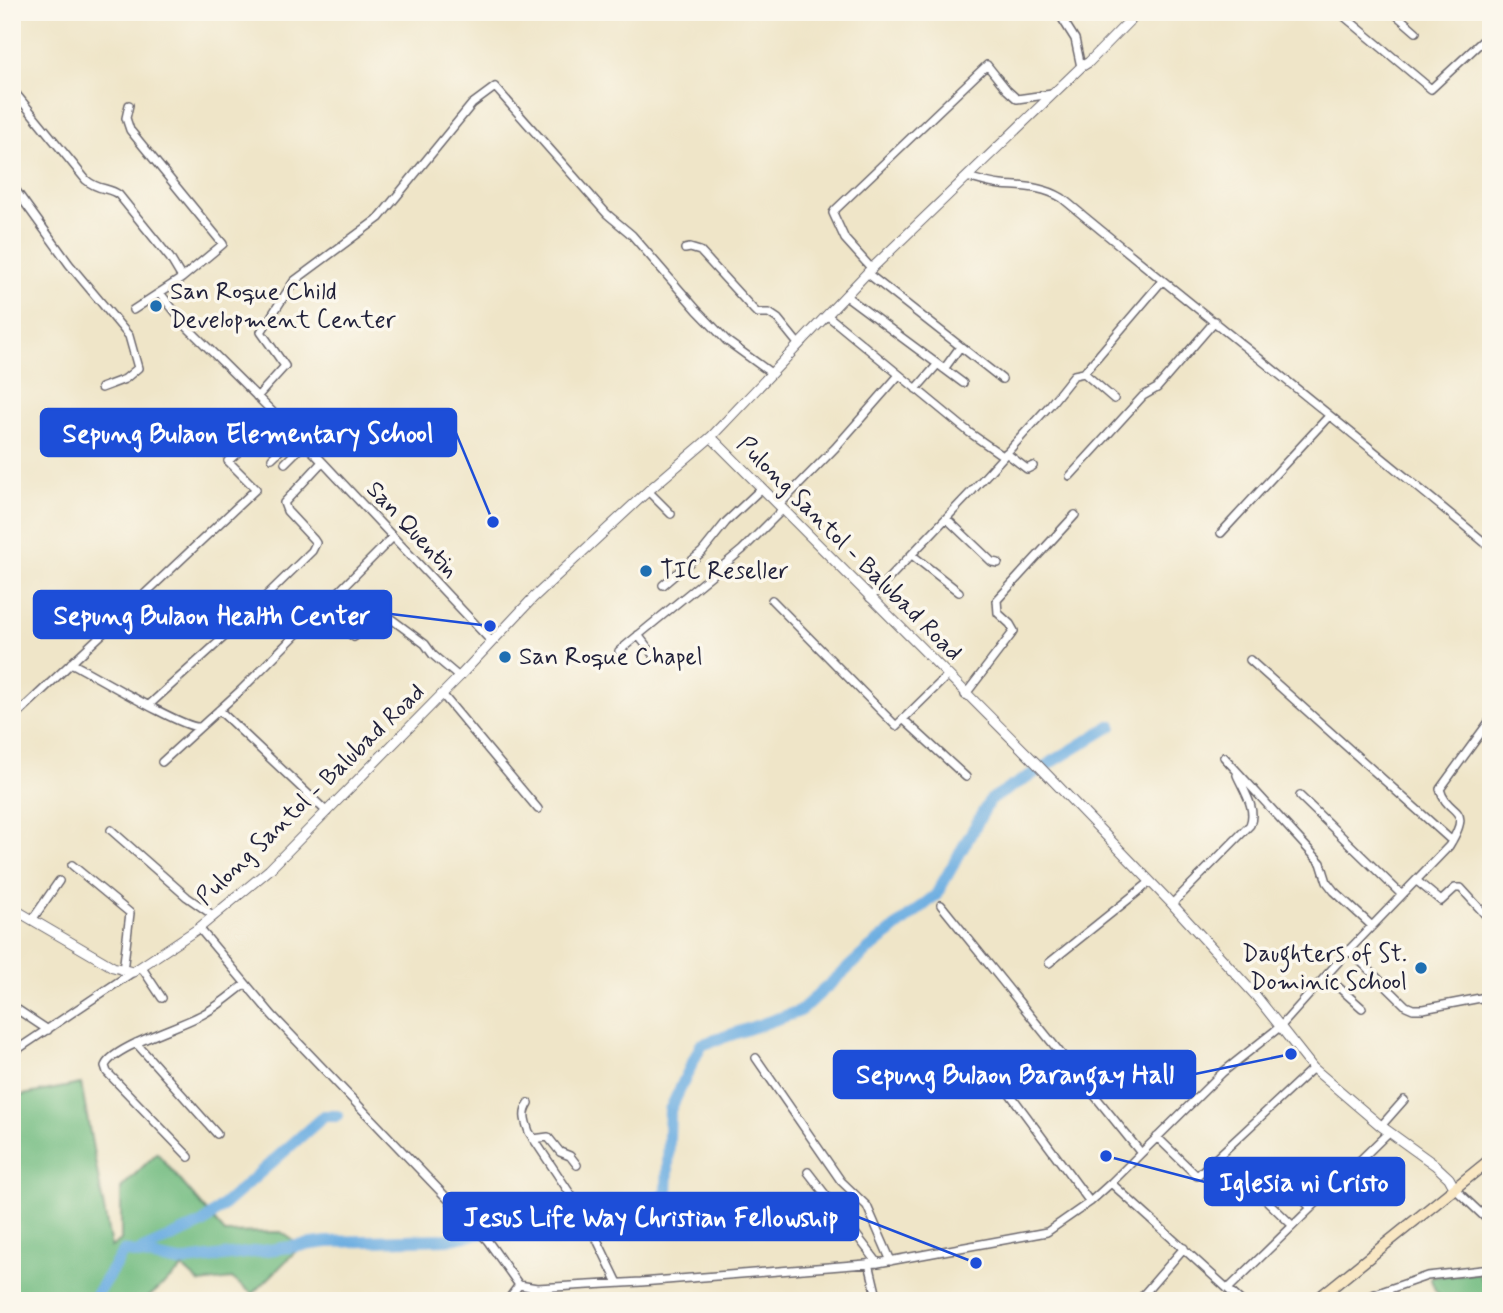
<svg xmlns="http://www.w3.org/2000/svg" width="1503" height="1313" font-family="Mynerve,sans-serif">
<style>
.forest{fill:#77be84;stroke:#4c7060;stroke-width:2}
.lines{fill:none;stroke-linecap:round;stroke-linejoin:round}
.river{stroke:#6daee1;stroke-width:12}
.minor-casing{stroke:#6a666c;stroke-width:10}
.tertiary-casing{stroke:#6a666c;stroke-width:11}
.secondary-casing{stroke:#6a666c;stroke-width:13}
.minor{stroke:#fff;stroke-width:7}
.tertiary{stroke:#fff;stroke-width:9}
.secondary{stroke:#f9e7c3;stroke-width:10}
.poi-dot{fill:#1f6fb2;stroke:#fbf7ec;stroke-width:2.5}
.labels{text-anchor:middle;dominant-baseline:central;stroke-width:7;stroke-linejoin:round;paint-order:stroke}
.poi-label{font-size:24px;fill:#22223b;stroke:#fbf7ec;text-anchor:start}
.street-label{font-size:24px;fill:#22223b;stroke:#fbf7ec}
.leader{fill:none;stroke:#1d4ed8;stroke-width:2.5}
.callout-dot{fill:#1d4ed8;stroke:#fbf7ec;stroke-width:2.5}
.callout{fill:#1d4ed8;stroke:#1d4ed8;stroke-width:2.5}
.callout-label{font-size:26px;text-anchor:middle;font-weight:bold;fill:#fff}
</style>
<rect width="100%" height="100%" fill="#fbf7ec"/>
<filter id="ink" filterUnits="userSpaceOnUse"><feTurbulence type="fractalNoise" baseFrequency=".0143" numOctaves="2"/><feDisplacementMap in="SourceGraphic" scale="14" xChannelSelector="R" yChannelSelector="G"/><feConvolveMatrix kernelMatrix="1 2 1 2 8 2 1 2 1" color-interpolation-filters="sRGB"/></filter>
<filter id="wash" filterUnits="userSpaceOnUse"><feTurbulence type="fractalNoise" baseFrequency=".00686" numOctaves="4" result="noise"/><feDisplacementMap in="SourceGraphic" scale="28" xChannelSelector="R" yChannelSelector="G"/><feGaussianBlur stdDeviation="1.57" result="paint"/><feColorMatrix in="noise" values="0 0 0 0 0 0 0 0 0 0 0 0 0 0 0 0 0 1.4 0 .05"/><feComposite in="paint" operator="in"/></filter>
<g filter="url(#wash)">
<rect width="100%" height="100%" fill="#efe5c8"/>
<path class="forest" d="M81 1084 111 1247 121 1240V1188L157 1153 225 1233 281 1232 301 1246 253 1294 232 1279 200 1283 183 1268 144 1301H12V1097Z
M1477 1273 1491 1291V1301H1444L1435 1290 1430 1277Z"/>
<g class="lines">
<path class="river" d="M136 1253 203 1223 324 1116H337
M92 1301 124 1251 179 1262 327 1242 447 1239 645 1208 667 1192 670 1110 701 1045 800 1011 868 950 936 895 990 800 1111 726"/>
</g>
</g>
<g filter="url(#ink)">
<g class="lines">
<defs>
<path id="minor" d="M1058 12 1075 39 1081 67
M1339 12 1431 89 1491 33
M1393 12 1416 32
M1478 12 1491 25
M12 89 86 180C99 191 109 187 119 195L170 258 182 278
M129 105 126 118 130 130 223 244 182 278 133 310
M967 177C978 180 990 184 1001 185 1024 187 1042 186 1062 198 1204 316 1350 429 1491 548
M12 185 69 264 129 336 138 368 125 379 101 388
M685 249 690 248 700 251 753 309 757 313H769L778 319 799 345
M872 269 845 239 833 213 835 210 987 65 1007 90 1017 99 1052 94
M867 273 1002 379
M160 293 188 328 316 455 491 641
M846 296 963 383
M828 316 970 433 1003 456
M944 369 960 347
M1084 373 1114 399
M916 389 937 365
M257 397 285 366 261 332 294 281 379 218 472 104 495 87 607 214 632 235 697 310 727 341 771 373
M1006 453 1027 469 1033 466
M272 458 295 436
M285 463 304 444
M1070 476 1143 396 1157 388 1215 321
M648 491 671 514
M779 505 835 448 899 375
M947 519 992 562 998 563
M1221 533 1329 416
M912 555 959 592
M663 585 702 552 726 522 762 488
M870 598 973 490 1050 405 1074 375 1084 373 1088 368 1162 281
M772 600 896 726 947 676
M321 611 354 637 382 612 425 644 433 655 459 677
M638 635 655 657
M619 651 742 550 783 509
M1250 660 1452 841
M71 663C93 674 182 728 199 727
M442 694 538 809
M965 695 1014 631 1010 624 998 613 997 600 1075 515
M149 705 223 638 312 551 316 543 314 540 287 511 284 503 322 462
M219 710 327 812
M12 719 256 489 228 461 277 418
M903 719 966 777
M1224 757 1321 863 1327 882 1334 891 1372 926
M162 762 241 690 392 538
M1300 796 1402 895
M111 830 187 897 214 916
M72 865 130 913 123 971
M1417 881 1441 901 1455 888H1461L1491 921
M1172 904 1250 825C1257 809 1244 791 1237 775
M941 905 1141 1153
M32 920 59 881
M199 928 272 1015 487 1240 519 1285 537 1288 641 1282 878 1263 1047 1232 1090 1202 1111 1183 1223 1072 1281 1026 1349 950 1449 846C1475 804 1447 817 1440 789L1491 719
M1349 950 1406 1006 1413 1009H1423L1491 996
M1049 963 1150 882
M142 968 162 998
M1326 976 1362 1008
M12 1006 48 1030
M136 1043 217 1134
M12 1053 133 972
M756 1058 841 1181 867 1206 891 1261
M999 1079 1090 1202
M529 1103C522 1114 525 1120 529 1132L587 1219 618 1283
M1381 1126 1404 1100
M1157 1137 1197 1176 1313 1068
M533 1139 548 1137 560 1152 570 1156 577 1165
M189 1157 107 1072 105 1066C113 1046 184 1026 205 1013 220 1005 232 994 245 984
M1295 1170 1289 1179 1288 1184 1310 1207
M808 1172 878 1263
M1111 1183 1241 1301
M1455 1189 1491 1223
M1263 1197 1292 1225
M869 1263 878 1301
M1229 1288 1389 1132
M507 1301 519 1285
M1138 1301 1184 1248
M1355 1301 1427 1276 1491 1269"/>
<path id="tertiary" d="M711 437 1035 762 1172 904 1256 996 1313 1068 1381 1126 1435 1165 1449 1178 1455 1189
M12 908 113 967 133 972 199 928 269 870 459 677 533 598 648 491 711 437 867 273 1081 67 1089 62 1138 12"/>
<path id="secondary" d="M1315 1301 1491 1159"/>
</defs>
<use href="#minor" class="minor-casing"/>
<use href="#tertiary" class="tertiary-casing"/>
<use href="#secondary" class="secondary-casing"/>
<use href="#minor" class="minor"/>
<use href="#tertiary" class="tertiary"/>
<use href="#secondary" class="secondary"/>
</g>
</g>
<g class="poi-dot">
<circle cx="156" cy="306" r="7"/>
<circle cx="646" cy="571" r="7"/>
<circle cx="505" cy="657" r="7"/>
<circle cx="1421" cy="968" r="7"/>
</g>
<g class="labels">
<g class="poi-label">
<text x="170" y="292">San Roque Child<tspan x="170" dy="28">Development Center</tspan></text>
<text x="660" y="571">TIC Reseller</text>
<text x="519" y="657">San Roque Chapel</text>
<text x="1407" y="954" text-anchor="end">Daughters of St.<tspan x="1407" dy="28">Dominic School</tspan></text>
</g>
<g class="street-label">
<text transform="translate(412 530) rotate(47)">San Quentin</text>
<text transform="translate(849 549) rotate(45)">Pulong Santol - Balubad Road</text>
<text transform="translate(311 795) rotate(-44)">Pulong Santol - Balubad Road</text>
</g>
</g>
<path class="leader" d="M493 522L456 433M490 626L391 614M1291 1054L1195 1074M1106 1156L1205 1182M976 1263L858 1217"/>
<g class="callout-dot">
<circle cx="493" cy="522" r="7"/>
<circle cx="490" cy="626" r="7"/>
<circle cx="1291" cy="1054" r="7"/>
<circle cx="1106" cy="1156" r="7"/>
<circle cx="976" cy="1263" r="7"/>
</g>
<g class="callout">
<rect x="41" y="409" width="415" height="47" rx="7"/>
<rect x="34" y="591" width="357" height="47" rx="7"/>
<rect x="834" y="1051" width="361" height="47" rx="7"/>
<rect x="1205" y="1158" width="199" height="47" rx="7"/>
<rect x="444" y="1193" width="414" height="47" rx="7"/>
</g>
<g class="callout-label">
<text x="248" y="442">Sepung Bulaon Elementary School</text>
<text x="212" y="624">Sepung Bulaon Health Center</text>
<text x="1015" y="1083">Sepung Bulaon Barangay Hall</text>
<text x="1304" y="1191">Iglesia ni Cristo</text>
<text x="651" y="1226">Jesus Life Way Christian Fellowship</text>
</g>
<rect width="1503" height="1313" fill="none" stroke="#fbf7ec" stroke-width="42"/>
</svg>
